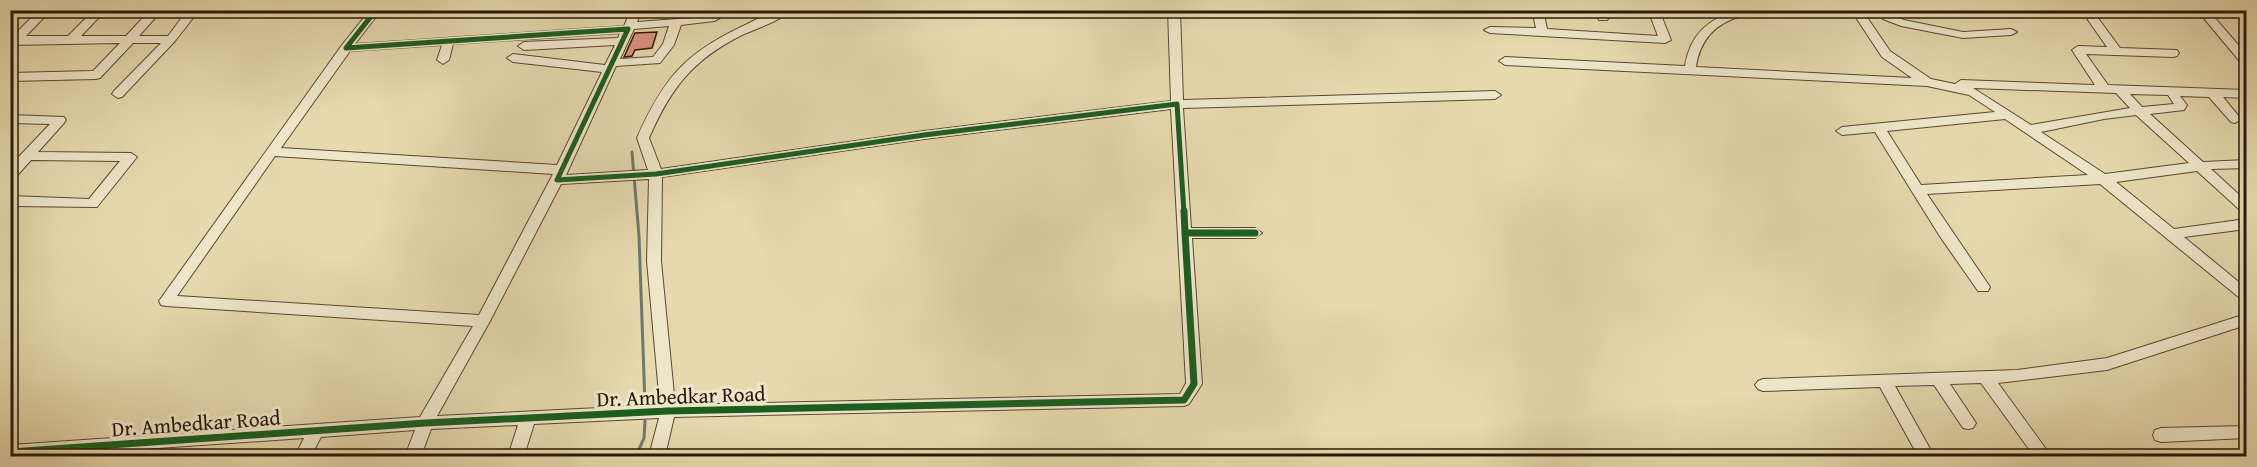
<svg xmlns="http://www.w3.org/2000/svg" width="2257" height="467" font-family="'Gentium Book Plus',serif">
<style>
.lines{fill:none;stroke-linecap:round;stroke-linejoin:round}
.stream{stroke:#6d786f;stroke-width:3}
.building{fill:#de937e;stroke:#2a1807;stroke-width:1.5}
.minor-casing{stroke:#594831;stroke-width:2}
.major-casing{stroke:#2a1807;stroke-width:3}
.minor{fill:#efe6ca;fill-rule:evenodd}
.major{fill:#e6d9ae;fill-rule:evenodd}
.cycleway-far1-casing{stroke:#efe6ca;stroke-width:8}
.cycleway-casing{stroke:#efe6ca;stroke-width:10}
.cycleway-far1{stroke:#1b5e20;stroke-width:5}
.cycleway{stroke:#1b5e20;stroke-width:7}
.labels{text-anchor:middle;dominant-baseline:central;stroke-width:6;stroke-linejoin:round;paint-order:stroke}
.street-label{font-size:21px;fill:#2a1807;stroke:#efe6ca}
</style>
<rect width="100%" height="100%" fill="#e6d9ae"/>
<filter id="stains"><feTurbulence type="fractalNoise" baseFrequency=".00333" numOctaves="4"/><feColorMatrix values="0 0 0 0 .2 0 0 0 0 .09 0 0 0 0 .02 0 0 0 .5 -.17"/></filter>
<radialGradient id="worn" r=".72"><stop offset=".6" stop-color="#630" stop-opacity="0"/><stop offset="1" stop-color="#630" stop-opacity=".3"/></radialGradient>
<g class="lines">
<path class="stream" d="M632 152 639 236 645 405
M636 456 644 438 645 421"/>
</g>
<path class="building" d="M657 32 652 48 635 50 632 56 624 57 635 33Z"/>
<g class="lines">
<defs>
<path id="minor" d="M39 10H51L26 36H68L94 10H106L81 36H126L150 10H162L139 36H168L183 16 187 15 193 18 175 41 122 97 118 98 112 94 114 91 161 43H133L100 78 96 79 10 81V73L93 71 120 43 10 45V39Z
M370 10H381L355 44 624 26 631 10H642L637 22 718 16 720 18 714 21 681 25 674 45 660 63 616 66 566 175 648 170 637 138C663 79 684 54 743 26 759 18 773 10 791 10 778 22 758 28 742 35 692 60 671 88 649 138L661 169 924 131 1171 101 1168 10H1180L1183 100 1495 91 1501 95 1495 99 1183 108 1191 228H1255L1262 233 1255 238H1192L1202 384 1189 404 1184 406 674 417 665 456H649L659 418 534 424 524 456H508L518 425 431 429 421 456H405L415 430 321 437 311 456H295L304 438 41 456H10V445L420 417 473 326 166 306 161 305 159 301 342 45ZM669 26 663 44 653 57 620 59 634 29ZM620 33 618 38 524 42 518 46 524 50 615 45 605 65 513 54 507 58 513 62 602 72 557 165 281 148 350 51 442 45 437 60 443 64 449 60 453 44ZM1171 109 1186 383 1180 394 675 405 661 261 662 177 924 139ZM275 156 553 174 479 315 177 296ZM649 179 647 261 660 405 437 416 490 321 561 184Z
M1532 10H1543L1547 29 1658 36 1648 10H1659L1671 40 1665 43 1490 33 1484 30 1490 27 1536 28Z
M1595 10H1606L1609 18 1607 20H1599Z
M1739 10H1765C1759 15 1750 15 1742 16 1715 23 1700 40 1696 67L1912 78 1882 57 1851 10H1862L1890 51 1931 79 1955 84 1961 80 2095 85 2072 50 2078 46 2107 47 2081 10H2092L2120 48 2177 50 2179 53 2177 56 2173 57 2086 54 2108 85 2246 90V98L2223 97 2241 119 2235 123 2231 122 2209 97 2180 96 2187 105 2184 110 2150 114 2203 162 2246 160V168L2211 169 2246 201V213L2241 211 2197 171 2116 182 2174 229 2246 219V229L2184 237 2246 288V300L2241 299 2100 184 1927 194 1990 287 1988 291H1978L1939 235 1875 132 1842 135 1836 131 1842 127 1995 112 1969 95 1927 86 1505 65 1499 61 1505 57 1685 66C1690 34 1709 18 1739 10ZM1973 88 2116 93 2130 108 2031 125ZM2130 94 2168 95 2174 104 2142 107ZM2136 115 2189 163 2105 174 2041 132 2104 119ZM2005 119 2088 175 1921 185 1887 131Z
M1879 10H1890L1892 15 1904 20 1963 32 2011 29 2017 32 2011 35 1963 38 1901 26 1883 19Z
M2197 10H2208L2246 54V64H2242Z
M10 115 64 117 66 120 64 123 38 152 131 153 137 157 97 207 10 206V196L89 199 120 161 31 160 15 178 10 179V166L50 124 10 123Z
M2246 314V325L2107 370 1998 383 2051 456H2034L1981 383 1950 384 1976 423 1973 428 1968 429 1963 428 1934 385 1895 386 1934 456H1918L1880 387 1763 391 1758 389 1755 385 1758 381 1763 379 2017 370 2107 358Z
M2246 426V438L2161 442 2155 440 2153 435 2155 430 2161 428Z"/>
<path id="major" d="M2234 10H2246V16Z"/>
</defs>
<use href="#minor" class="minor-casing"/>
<use href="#major" class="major-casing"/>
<use href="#minor" class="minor"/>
<use href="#major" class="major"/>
<defs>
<path id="cycleway-far1" d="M376 10 346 48 628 29 557 180 656 174 924 135 1177 104 1184 213"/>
<path id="cycleway" d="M1184 211 1185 233H1255
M10 452 425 423 668 411 1184 400 1194 384 1185 233"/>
</defs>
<use href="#cycleway-far1" class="cycleway-far1-casing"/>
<use href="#cycleway" class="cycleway-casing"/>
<use href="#cycleway-far1" class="cycleway-far1"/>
<use href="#cycleway" class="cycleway"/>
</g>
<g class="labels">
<g class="street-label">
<text transform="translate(681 396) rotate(-2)">Dr. Ambedkar Road</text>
<text transform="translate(196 423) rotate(-4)">Dr. Ambedkar Road</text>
</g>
</g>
<rect width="2257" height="467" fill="none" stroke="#e6d9ae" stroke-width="36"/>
<rect x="12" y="12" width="2233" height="443" fill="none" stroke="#2a1807" stroke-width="3"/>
<rect x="18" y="18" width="2221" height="431" fill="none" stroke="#2a1807" stroke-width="1.5"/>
<rect width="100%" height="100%" filter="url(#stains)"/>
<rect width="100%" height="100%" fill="url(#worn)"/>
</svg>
